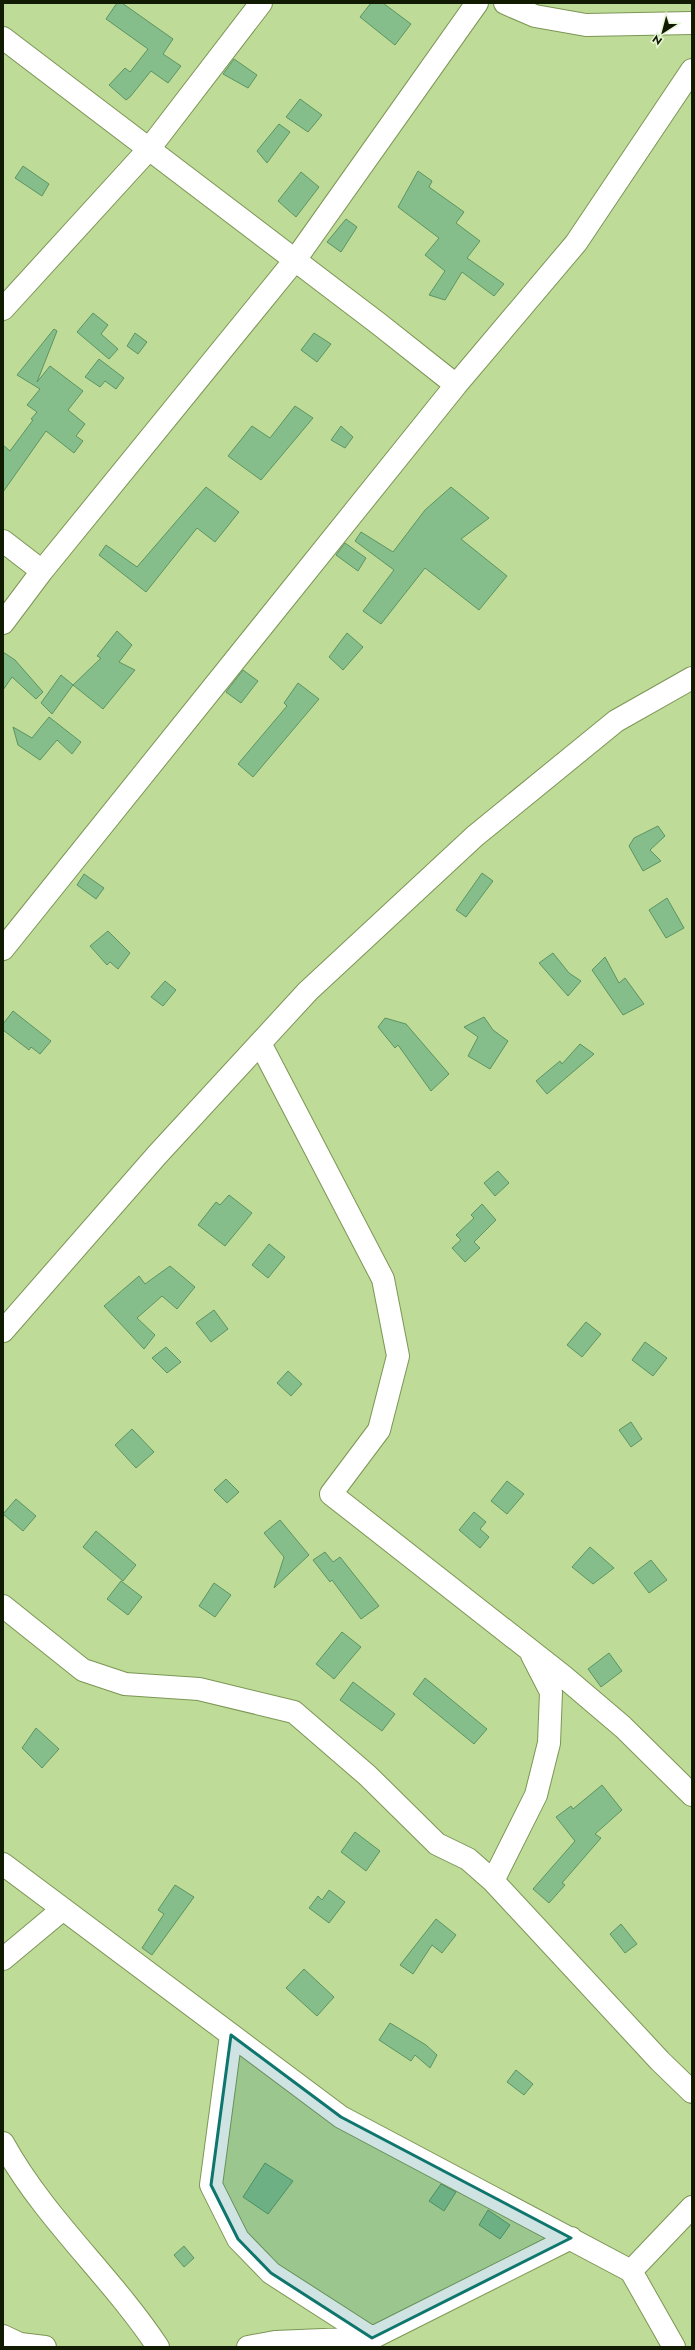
<svg xmlns="http://www.w3.org/2000/svg" width="695" height="2350" font-family="Jost,sans-serif">
<style>
.building{fill:#85be8a;stroke:#5d9462}
.lines{fill:none;stroke-linecap:round;stroke-linejoin:round}
.minor-casing{stroke:#7c9655;stroke-width:24}
.minor{stroke:#fff;stroke-width:22}
.marked{fill:#0f766e;fill-opacity:0.2;stroke:#0f766e;stroke-width:3;stroke-linejoin:round}
</style>
<rect width="100%" height="100%" fill="#bedb97"/>
<path class="building" d="M117 3H122L173 39 163 54 181 66 168 83 151 71 130 97 126 100 109 85 125 68 130 72 148 49 106 19Z
M371 3H383L411 24 395 45 360 17Z
M234 59 257 75 248 88 223 74Z
M300 99 322 115 308 132 286 117Z
M279 124 290 132 267 163 257 151Z
M23 166 49 184 42 196 15 178Z
M418 171 432 181 429 187 464 212 456 223 480 241 467 258 504 284 494 296 462 272 445 300 429 295 445 271 425 255 439 238 398 207Z
M301 172 319 187 296 217 278 201Z
M346 219 357 227 341 252 327 242Z
M93 313 108 325 101 334 118 349 109 359 77 332Z
M54 329 57 331 37 382 50 366 83 391 68 410 85 424 76 436 83 441 74 453 46 431 3 492V445L10 451 33 420 31 419 37 412 27 405 40 389 17 375Z
M135 333 147 342 138 354 127 346Z
M314 333 331 344 317 362 301 350Z
M99 359 124 378 116 389 105 381 100 387 85 377Z
M295 406 313 418 261 480 228 456 252 426 270 438Z
M341 426 353 437 345 448 331 440Z
M206 487 239 512 215 542 197 528 146 592 99 555 106 545 137 567Z
M451 487 489 518 461 539 507 576 479 610 425 568 381 624 363 611 394 570 355 541 361 532 393 552 425 510Z
M345 543 366 558 358 571 336 555Z
M117 631 132 645 119 662 135 670 103 709 73 685 101 658 97 656Z
M347 633 363 647 343 670 329 657Z
M3 652 15 660 43 692 36 699 12 677 3 690Z
M243 670 258 681 241 703 226 692Z
M61 675 73 685 52 714 41 703Z
M298 683 319 699 253 777 238 764 287 706 284 703Z
M49 717 81 742 72 754 57 740 40 760 18 745 13 727 32 738Z
M658 826 665 836 650 850 661 861 643 871 629 846 634 838Z
M482 873 493 881 466 917 456 910Z
M84 874 104 888 96 899 77 885Z
M667 898 684 928 666 938 649 910Z
M108 931 130 953 118 969 110 962 107 965 90 946Z
M553 953 569 973 581 981 568 996 539 963Z
M605 957 619 983 625 978 644 1004 623 1015 592 970Z
M165 981 176 990 163 1006 151 997Z
M13 1011 51 1041 40 1054 31 1047 29 1050 3 1030V1024Z
M484 1017 493 1030 508 1041 490 1069 468 1056 478 1037 464 1027Z
M385 1018 406 1024 449 1074 431 1091 398 1045 395 1048 378 1027Z
M580 1044 594 1054 547 1094 536 1081 560 1061 562 1064Z
M498 1171 509 1183 495 1196 484 1183Z
M229 1195 252 1213 225 1246 198 1225 216 1202 220 1205Z
M482 1204 496 1220 474 1242 480 1248 465 1262 452 1248 461 1240 456 1235 474 1218 471 1215Z
M269 1244 285 1257 268 1278 252 1265Z
M170 1266 195 1287 177 1309 162 1296 137 1318 155 1335 144 1349 104 1306 139 1276 145 1284Z
M214 1310 228 1329 211 1342 196 1323Z
M586 1322 601 1334 582 1357 567 1345Z
M645 1342 667 1358 653 1376 632 1360Z
M166 1347 181 1362 167 1373 152 1358Z
M288 1371 302 1384 291 1396 277 1383Z
M631 1422 642 1439 631 1447 619 1430Z
M132 1429 154 1452 136 1468 115 1445Z
M226 1479 239 1492 227 1503 214 1490Z
M507 1481 524 1494 507 1514 491 1501Z
M16 1499 36 1516 23 1531 3 1514Z
M474 1512 486 1522 480 1529 489 1537 480 1548 459 1530Z
M280 1520 309 1555 274 1588 284 1557 264 1533Z
M96 1531 136 1565 123 1581 83 1547Z
M590 1547 614 1568 593 1584 572 1567Z
M325 1552 333 1562 340 1557 379 1606 361 1619 332 1580 330 1582 313 1560Z
M651 1560 667 1580 649 1593 634 1573Z
M121 1581 142 1597 128 1615 107 1599Z
M214 1583 231 1595 215 1617 199 1606Z
M342 1632 361 1647 334 1679 316 1664Z
M609 1653 622 1671 601 1687 588 1669Z
M425 1678 487 1729 474 1744 413 1694Z
M353 1682 395 1714 382 1731 340 1700Z
M36 1728 59 1749 42 1768 22 1748Z
M602 1785 622 1810 595 1834 601 1838 562 1883 565 1885 549 1903 533 1889 575 1841 556 1817 571 1806 573 1809Z
M355 1832 380 1851 366 1871 341 1852Z
M175 1885 194 1897 152 1955 142 1948 164 1914 158 1910Z
M329 1890 345 1902 329 1923 309 1908 318 1896 322 1900Z
M436 1919 456 1935 442 1953 432 1945 413 1974 400 1965Z
M621 1924 637 1944 625 1953 610 1934Z
M304 1969 334 1997 317 2016 286 1988Z
M390 2023 426 2045 437 2055 430 2068 415 2055 411 2061 379 2040Z
M516 2070 533 2084 524 2095 507 2082Z
M265 2163 293 2181 268 2214 243 2197Z
M441 2184 456 2192 444 2211 429 2201Z
M488 2210 510 2225 500 2239 479 2225Z
M184 2246 194 2258 184 2267 174 2255Z"/>
<g class="lines">
<defs>
<path id="minor" d="M505 3 535 16 586 25 692 23
M3 38 379 324 456 385
M3 309 149 149 261 3
M3 541 42 571 295 260 477 3
M3 623 42 571
M3 949 456 385 576 243 692 70
M260 1043 383 1279 398 1356 379 1430 331 1494 563 1676 623 1727 692 1795
M3 1331 157 1155 308 991 475 836 616 721 692 678
M3 1606 83 1670 125 1684 199 1689 294 1712 367 1775 437 1844 468 1859 493 1881 660 2061 692 2092
M3 1864 341 2117 631 2271 674 2347
M493 1881 536 1795 549 1743 551 1692 532 1655
M3 1959 63 1909
M231 2035 211 2185 238 2239 271 2273 372 2338
M3 2143C44 2218 111 2276 158 2347
M631 2271 692 2207
M3 2336 20 2344 45 2347
M248 2347 275 2342 372 2338 571 2238"/>
</defs>
<use href="#minor" class="minor-casing"/>
<use href="#minor" class="minor"/>
</g>
<path class="marked" d="M231 2035 341 2117 571 2238 372 2338 271 2273 238 2239 211 2185Z"/>
<rect width="695" height="2350" fill="none" stroke="#111b02" stroke-width="8"/>
<g transform="translate(663 32) rotate(216)" stroke="#e7f6d4" stroke-width="3" paint-order="stroke">
<path d="M0-3L7 15L0 10L-7 15Z" fill="#111b02"/>
<text y="-6" font-size="11" font-weight="bold" text-anchor="middle" fill="#111b02">N</text>
</g>
</svg>
